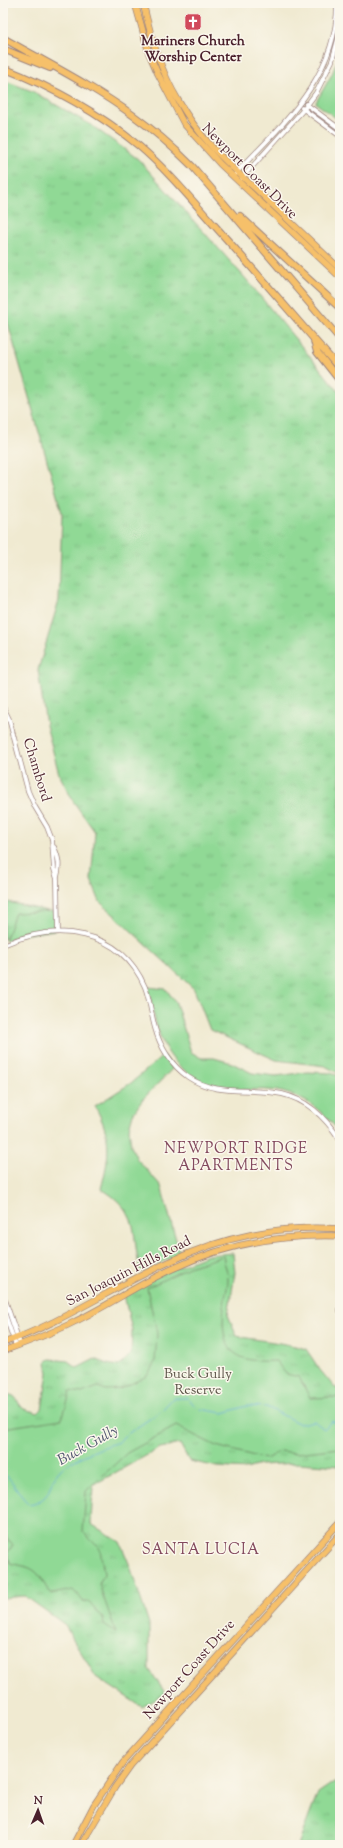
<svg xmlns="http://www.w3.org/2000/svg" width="343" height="1848" font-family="'Sorts Mill Goudy',serif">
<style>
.grass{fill:url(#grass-tufts);stroke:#6d7c60}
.park{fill:#90d995;stroke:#6d7c60}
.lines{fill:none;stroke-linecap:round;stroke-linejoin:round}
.stream{stroke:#5faad7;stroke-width:1}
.minor-casing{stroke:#9d847e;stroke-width:5.5}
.major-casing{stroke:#9d847e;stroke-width:7}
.highway-casing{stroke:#9d847e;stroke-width:8}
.minor{stroke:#fff;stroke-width:4}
.major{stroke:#f6c06b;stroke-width:5.5}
.highway{stroke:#f6c06b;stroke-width:6}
.labels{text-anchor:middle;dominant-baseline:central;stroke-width:3;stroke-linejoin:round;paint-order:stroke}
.poi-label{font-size:14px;font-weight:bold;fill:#4a1f2b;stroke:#fbf7ec}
.street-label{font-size:14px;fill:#4a1f2b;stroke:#fbf7ec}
.park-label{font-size:14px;fill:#5f574b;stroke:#fbf7ec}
.neighbourhood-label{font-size:15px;letter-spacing:1px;fill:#834a5e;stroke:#fbf7ec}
.water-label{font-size:15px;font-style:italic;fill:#525770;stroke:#fbf7ec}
</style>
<defs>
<pattern id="grass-tufts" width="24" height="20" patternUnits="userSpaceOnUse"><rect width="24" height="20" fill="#90d995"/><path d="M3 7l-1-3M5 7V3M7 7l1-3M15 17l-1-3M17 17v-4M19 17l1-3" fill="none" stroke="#7eba81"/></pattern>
</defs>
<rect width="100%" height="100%" fill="#fbf7ec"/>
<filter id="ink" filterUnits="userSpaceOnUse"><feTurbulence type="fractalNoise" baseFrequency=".025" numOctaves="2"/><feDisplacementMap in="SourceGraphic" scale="8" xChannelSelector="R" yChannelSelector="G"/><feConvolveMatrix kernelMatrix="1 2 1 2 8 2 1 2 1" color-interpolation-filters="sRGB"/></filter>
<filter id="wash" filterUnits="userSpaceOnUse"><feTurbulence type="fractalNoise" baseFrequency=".012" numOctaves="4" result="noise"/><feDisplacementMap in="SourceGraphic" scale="16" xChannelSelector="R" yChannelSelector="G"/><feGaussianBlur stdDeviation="0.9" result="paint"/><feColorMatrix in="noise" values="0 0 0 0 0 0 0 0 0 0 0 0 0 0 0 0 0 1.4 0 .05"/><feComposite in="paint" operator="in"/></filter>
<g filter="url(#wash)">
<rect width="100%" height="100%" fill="#f0ead1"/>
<path class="grass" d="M3 80 32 91 91 125 138 159 246 279 340 393V1074L325 1066 276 1060 210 1030 194 989 100 902 91 880 95 832 73 801 59 774 46 725 38 670 59 600 62 513 3 306Z
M3 901 52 912 18 933 3 939Z
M233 1253 235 1273 228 1315 237 1336C260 1341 283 1342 306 1349L320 1370 335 1388H340V1466L299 1463 260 1465 246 1469 218 1467 189 1461 180 1444 160 1448 93 1485 91 1524 120 1542 130 1566 149 1624V1669L166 1694 142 1707 96 1677 64 1624 25 1596 3 1598V1395C19 1393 15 1402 24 1409 28 1411 34 1411 38 1413L42 1409 48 1373 46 1362 50 1359 68 1361 77 1368 95 1359 107 1364 119 1366 131 1354 132 1330 124 1295 161 1274 208 1255Z
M340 1781V1845H298L318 1793 334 1782Z"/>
<path class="park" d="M340 53V121L317 104 316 102 332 74Z
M56 911 55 930 22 935 5 941 15 913Z
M148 987 166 989 176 1003 191 1052 201 1058H214L232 1063 252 1073 276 1076 308 1072 330 1073 340 1076V1133C325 1113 307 1098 282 1092 266 1088 249 1091 233 1089 204 1087 176 1071 163 1043 155 1026 152 1006 148 987Z
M164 1055 173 1068 143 1099 133 1114 129 1128 131 1146 137 1159 161 1186 180 1254 141 1272C136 1257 136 1241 133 1226 129 1210 115 1196 101 1189 110 1154 112 1138 95 1106L131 1083Z
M223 1256C224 1264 228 1272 228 1280 228 1286 226 1292 225 1298 219 1343 226 1364 276 1361L286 1374 299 1377 310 1398 340 1397V1448L297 1453 280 1451 266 1459 216 1446 176 1426 127 1453 86 1491 83 1532 100 1549 104 1574 99 1584 116 1633 104 1625 103 1619 94 1607 88 1602 83 1601 73 1590 52 1594C44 1588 44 1579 37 1573 29 1565 19 1566 10 1563L9 1556 7 1553 13 1545 3 1533V1428L62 1419 69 1397 70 1391 82 1393 98 1387 106 1390 120 1389 147 1376 155 1362 157 1333 147 1288 189 1267Z"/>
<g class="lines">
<path class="stream" d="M200 1409 223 1413 247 1406 267 1407 300 1424 314 1421 324 1429 332 1421 340 1426
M3 1473C14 1480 18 1495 29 1504 55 1499 45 1486 60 1470 68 1461 107 1445 119 1442L123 1437 161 1411 173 1398H188L196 1407"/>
</g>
</g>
<g filter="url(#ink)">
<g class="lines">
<defs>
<path id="minor" d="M306 104 340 129
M302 108 340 136
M236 173C282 125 338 76 337 3
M242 178 304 109 316 93 332 61 340 32
M3 707 9 719 28 791 35 807 47 827 52 840 54 869 57 879 58 932
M54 847C59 858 60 866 57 877
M3 945C56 922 120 928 145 987 150 1000 151 1014 155 1028 160 1047 172 1066 188 1077 217 1097 250 1087 282 1094 308 1100 326 1118 340 1140
M340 1276V1311
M3 1294 20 1344
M3 1309 16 1346"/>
<path id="major" d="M135 3 149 53 158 74 184 124 220 164 340 277
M143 3C151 37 160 70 178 100 200 139 226 162 258 191 285 217 313 243 340 269
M3 1343C62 1323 113 1287 169 1262 222 1237 282 1224 340 1229
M3 1351C28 1342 53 1333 76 1321 109 1305 139 1284 172 1269 225 1244 282 1234 340 1236
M73 1845 94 1805 123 1762 340 1522
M81 1845 115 1787 130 1766 340 1534"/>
<path id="highway" d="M3 38C47 63 93 86 134 116 155 131 174 148 192 166L340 339
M3 49 50 68
M3 68C52 87 99 113 139 146 167 170 190 198 214 225 257 273 298 321 340 369
M240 216 340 308
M314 341 317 352 340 381"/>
</defs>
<use href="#minor" class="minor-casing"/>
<use href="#major" class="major-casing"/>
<use href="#highway" class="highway-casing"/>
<use href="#minor" class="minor"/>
<use href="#major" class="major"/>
<use href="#highway" class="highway"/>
</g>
</g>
<defs>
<symbol id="church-square" viewBox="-11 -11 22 22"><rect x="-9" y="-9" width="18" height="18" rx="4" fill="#d1495b" stroke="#fbf7ec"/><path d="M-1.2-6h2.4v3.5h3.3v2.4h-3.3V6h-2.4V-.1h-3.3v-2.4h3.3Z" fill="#fff"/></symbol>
</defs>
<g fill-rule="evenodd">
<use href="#church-square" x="183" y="12" width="20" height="20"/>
</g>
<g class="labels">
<g class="poi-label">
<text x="193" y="42">Mariners Church<tspan x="193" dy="16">Worship Center</tspan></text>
</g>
<g class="street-label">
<text transform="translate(249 172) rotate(45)">Newport Coast Drive</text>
<text transform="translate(36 770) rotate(73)">Chambord</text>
<text transform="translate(129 1272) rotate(-27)">San Joaquin Hills Road</text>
<text transform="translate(190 1670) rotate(-48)">Newport Coast Drive</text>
</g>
<g class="park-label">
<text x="198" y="1375">Buck Gully<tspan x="198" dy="16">Reserve</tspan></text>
</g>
<g class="neighbourhood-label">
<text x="236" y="1149">NEWPORT RIDGE<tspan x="236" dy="17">APARTMENTS</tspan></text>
<text x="201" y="1550">SANTA LUCIA</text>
</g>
<g class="water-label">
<text transform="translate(88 1446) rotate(-29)">Buck Gully</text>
</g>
</g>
<rect width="343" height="1848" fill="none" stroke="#fbf7ec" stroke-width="16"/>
<g transform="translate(38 1810) rotate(2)" stroke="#fbf7ec" stroke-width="3" paint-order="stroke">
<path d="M0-3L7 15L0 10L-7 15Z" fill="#4a1f2b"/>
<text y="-6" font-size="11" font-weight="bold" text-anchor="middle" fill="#4a1f2b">N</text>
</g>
</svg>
